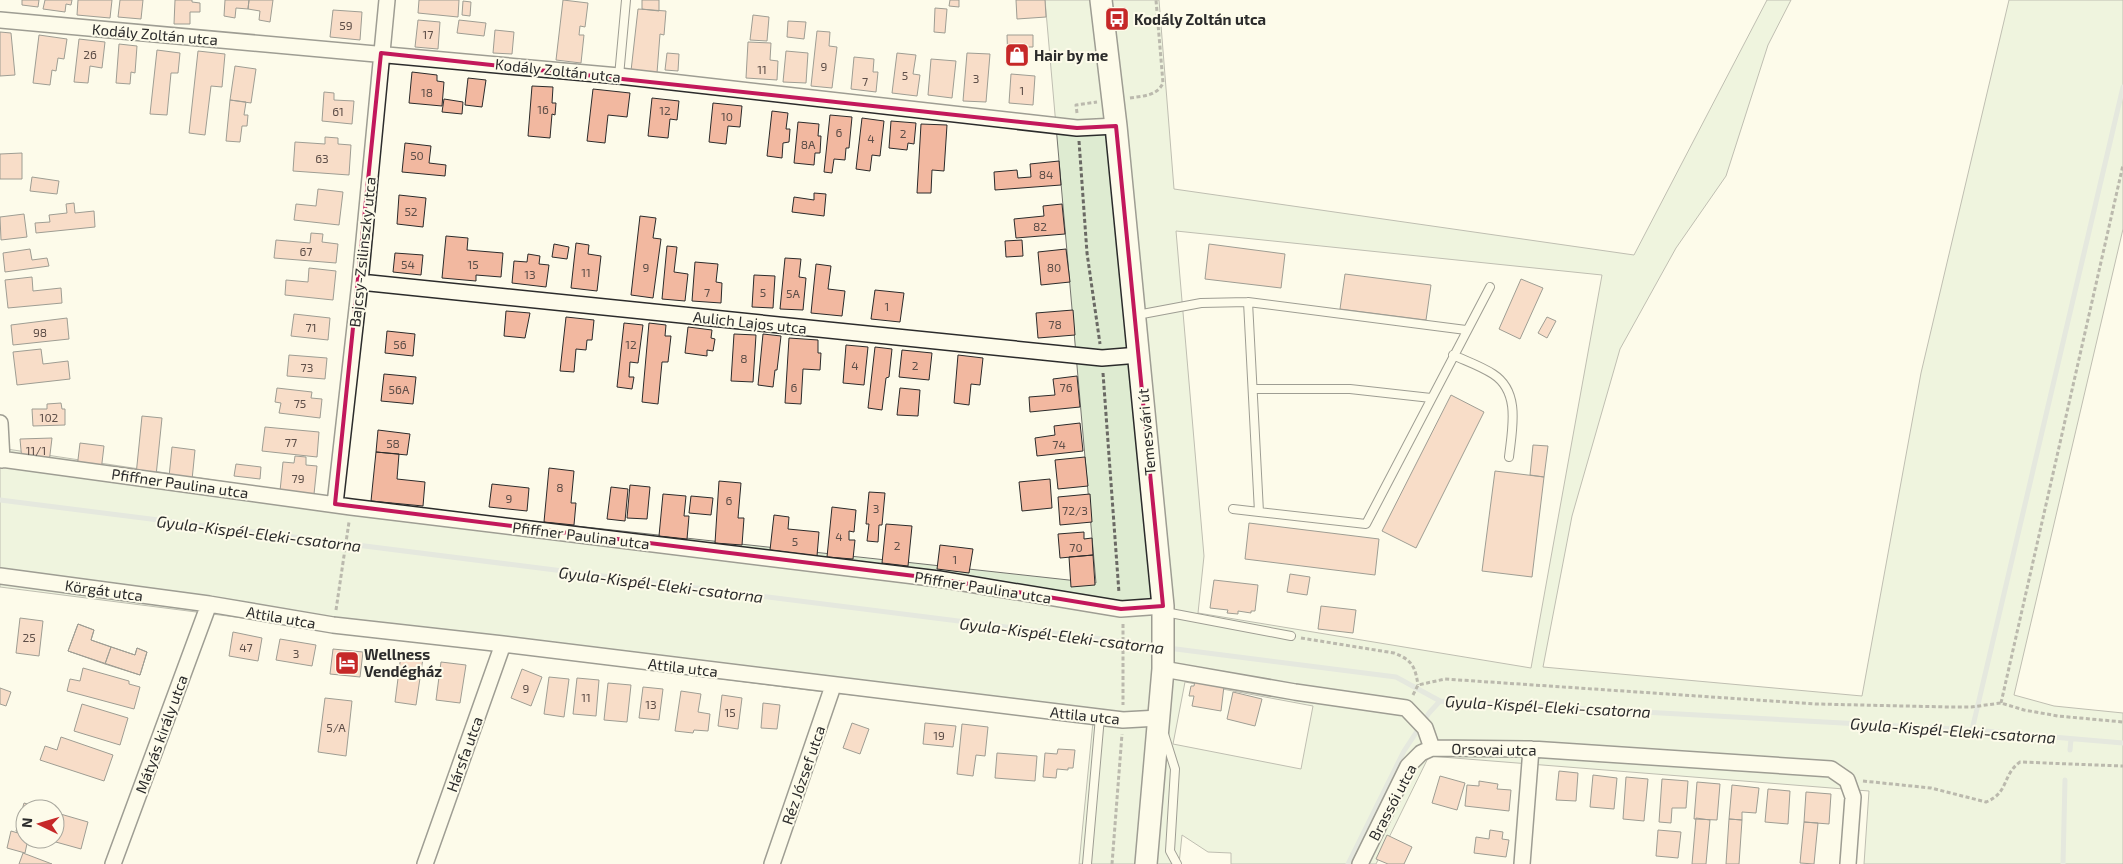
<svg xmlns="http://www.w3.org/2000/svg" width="2123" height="864" font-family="'Exo 2',sans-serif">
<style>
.green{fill:#deebd1;stroke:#74746e;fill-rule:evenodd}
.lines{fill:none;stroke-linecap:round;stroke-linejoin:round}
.stream{stroke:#c7d0d0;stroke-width:5}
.building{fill:#f2b8a0;stroke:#2b2b2b}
.lane-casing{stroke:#2b2b2b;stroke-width:10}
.street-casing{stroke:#2b2b2b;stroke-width:18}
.secondary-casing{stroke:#2b2b2b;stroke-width:24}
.path{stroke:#6a6964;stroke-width:3;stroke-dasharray:4 2.5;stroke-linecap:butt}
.lane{stroke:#fdfbea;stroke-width:8}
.street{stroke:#fdfbea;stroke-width:15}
.secondary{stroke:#fdfbea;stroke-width:21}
.marked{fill:none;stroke:#c2185b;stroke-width:4;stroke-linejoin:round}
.labels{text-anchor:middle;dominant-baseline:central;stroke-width:4;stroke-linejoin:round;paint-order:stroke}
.number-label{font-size:12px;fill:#5d4e48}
.poi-label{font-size:15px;font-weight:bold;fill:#2b2b2b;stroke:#fdfbea;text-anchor:start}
.street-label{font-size:15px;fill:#2b2b2b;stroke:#fdfbea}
.water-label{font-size:16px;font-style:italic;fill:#2b2b2b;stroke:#fdfbea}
</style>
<rect width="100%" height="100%" fill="#fdfbea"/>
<path class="green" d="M1045 0H1159L1174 189 1634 255 1767 0H1791L1768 45 1726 176 1676 248 1620 349 1572 516 1543 667 1862 696 1921 373 2009 0H2123V229L2014 695 2054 706 2123 713V864H1864L1869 791 1429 756 1376 864H1231V853L1208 852 1182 835 1179 864H1079L1093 722 808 690 0 587V448L366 503 1096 583ZM1176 231 1602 275 1531 668 1198 613 1204 556ZM1185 682 1313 706 1301 769 1173 744Z"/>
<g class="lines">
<path class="stream" d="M0 500 1157 646
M1168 648 1396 677 1440 701 1972 730 2123 743
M1972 730 2123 87
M2070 750 2071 739
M1348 864 1404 751 1429 713 1440 701
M2063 864 2065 780"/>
</g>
<path class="building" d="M22 0H39L38 7 22 5Z
M45 0H72L71 5 66 4 65 12 43 9Z
M78 0H112L110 18 77 15Z
M120 0H143L141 19 118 17Z
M175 0H192V2L200 3V12H190V24H174Z
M225 0H249L248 9 236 8 235 18 224 16Z
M249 0H273L270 22 259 20 260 11 248 9Z
M419 0H459L458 17 418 13Z
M563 0 588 3 585 27 580 26 579 35H584L581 63 556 60Z
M642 0H659V11L642 9Z
M950 0H959V7L949 6Z
M1016 0H1045L1046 17 1017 19Z
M463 1 471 2 470 16 462 15Z
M935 8 947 9 945 33 934 32Z
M638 9 666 11 664 35 660 34 657 73 631 71Z
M333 10 362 12 360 40 330 37Z
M753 15 769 17 767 41 750 40Z
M418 20 440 22 438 49 415 47Z
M459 20 486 23 484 36 457 33Z
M788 21 806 22 804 39 787 37Z
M495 30 514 32 512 54 493 53Z
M817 31 830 32 829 46 837 47 832 88 811 86Z
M0 32 11 33 15 75 0 76Z
M39 35 67 39 64 59 58 58 56 71 52 70 50 85 33 83Z
M1007 35H1033V47H1026L1027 64H1008Z
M79 39 105 42 102 68 90 66 88 83 74 82Z
M748 42 771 43 770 60 778 61 777 80 746 78Z
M119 44 137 46 135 73 131 72 130 84 116 83Z
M157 50 180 53 178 73H171L167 115 150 114Z
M198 51 225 54 222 87 211 86 205 135 189 133Z
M786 51 808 53 806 83 783 82Z
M667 53 679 54 678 71 665 70Z
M897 53 916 55 913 74 920 75 917 96 892 93Z
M967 53 990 54 986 102 963 101Z
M854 57 874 59 873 72H878L876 92 851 89Z
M931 59 956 61 952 98 928 95Z
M235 66 256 69 251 103 230 100Z
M412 72 437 75V81L444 82 442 106 409 103Z
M1011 74 1035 76 1033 105 1009 103Z
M468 78 486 80 482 107 465 105Z
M532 86 553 87 552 103H556L555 115 552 114 550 138 528 136Z
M593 89 630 93 627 117 608 115 605 143 587 141Z
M324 92 334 93V100L354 101 352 124 322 121Z
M652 98 679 101 677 120 670 119 668 138 648 136Z
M444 99 463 102 462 114 442 112Z
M230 100 246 102 244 115H248L247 126H242L240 142 226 141Z
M713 103 742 106 740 127 728 126 726 144 709 142Z
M772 111 788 113 786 129H790L789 142 783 143 782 158 767 156Z
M830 115 852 117 849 148H846L845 160 834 159 832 173 824 172Z
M862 118 884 121 880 156 872 155 870 171 856 169Z
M891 121 916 123 914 144 908 143 907 150 889 148Z
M798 122 819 124 818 136H821L820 153H815L814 165 794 163Z
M921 124 947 125 944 171 932 170 931 193H917Z
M325 137 338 138V144L351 145 349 175 293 171 295 142 325 144Z
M405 143 431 146 429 163 446 165 445 176 402 172Z
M22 153V179H0V154Z
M1059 161 1061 185 995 190 994 172 1017 170 1018 178 1031 177 1030 164Z
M32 177 59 181 57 194 30 191Z
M318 189 343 192 339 225 294 220 296 204 316 206Z
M814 193 826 194 824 216 792 212 794 197 814 200Z
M399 195 426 198 423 227 397 224Z
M74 203 75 213 94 211 95 227 36 233 35 223 50 222 49 215 67 213 66 204Z
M1062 204 1065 234 1016 238 1014 219 1044 216 1043 206Z
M24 214 27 237 1 240 0 217Z
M640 216 656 218 653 238 661 239 653 298 631 295Z
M311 233 323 234 322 242 338 244 336 263 274 258 276 240 310 243Z
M446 236 468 238 467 250 503 253 501 277 476 275V281L442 278Z
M1022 240 1023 256 1006 257 1005 241Z
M576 243 589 245 588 254 601 256 597 291 571 288Z
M554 244 569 247 567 259 552 257Z
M1209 244 1285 254 1281 288 1205 279Z
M667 246 677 247 674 272 688 274 685 301 662 299Z
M30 249 32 260 47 258 49 266 5 272 3 253Z
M1066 249 1070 282 1041 285 1038 252Z
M395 253 423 255 421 275 393 272Z
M528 254 540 256 539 264 549 265 546 287 512 283 514 261 527 262Z
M785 258 801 259 799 277 806 278 803 310 780 309Z
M695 262 718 264 716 282 722 283 721 303 692 301Z
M816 264 831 266 828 289 845 291 842 316 811 313Z
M309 268 336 271 333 300 285 295 286 280 308 282Z
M1345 274 1431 285 1426 320 1340 309Z
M754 275 775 276 773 308 752 307Z
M32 277 33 291 61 288 62 303 8 308 5 280Z
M1521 279 1543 288 1520 339 1499 329Z
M875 290 904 293 900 322 871 319Z
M1073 310 1075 335 1038 338 1036 313Z
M506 311 530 313 525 338 504 336Z
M294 314 330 318 328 340 291 336Z
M566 317 594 320 592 340H587L586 350 576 349 574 372 560 371Z
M1547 317 1556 321 1547 338 1538 333Z
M67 318 69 339 13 345 11 325Z
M624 323 643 325 638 363 630 362 629 377H634L632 389 617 387Z
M649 323 666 325 665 336H671L668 362H662L658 404 642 402Z
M688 327 712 330 711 338 715 339 713 351 707 350V356L685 353Z
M387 331 415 334 413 356 385 353Z
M734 334 756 335 753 382 731 381Z
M763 334 781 336 777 370H775L773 387 758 385Z
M789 338 818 340V353H821L820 370 803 369 801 404 785 403Z
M846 345 868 347 864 385 843 383Z
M875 347 892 349 889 377 886 378 882 410 868 408Z
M41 349 43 364 68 361 70 379 17 385 13 352Z
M902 350 932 353 929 380 899 377Z
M289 355 327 358 325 379 287 376Z
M958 355 983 358 980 385 971 384 969 405 954 403Z
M384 374 416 377 413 404 381 401Z
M1077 376 1080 407 1030 412 1029 397 1055 395 1053 379Z
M277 388 312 392 311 398 322 399 320 418 279 413 281 403 275 402Z
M900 388 920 390 918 416 897 415Z
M1451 395 1484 412 1416 548 1382 531Z
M61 403 62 409H65V425L33 426 32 409H47V404Z
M142 416 162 418 156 476 136 475Z
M1080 423 1083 451 1037 456 1035 438 1055 435 1054 426Z
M265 427 319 432 317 457 262 451Z
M378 430 410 434 407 455 376 452Z
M52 438 49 463 22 461 20 439Z
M80 443 104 446 101 471 77 468Z
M1533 445 1548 446 1544 477 1530 475Z
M172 447 195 450 192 480 169 477Z
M376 452 399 454 397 479 425 482 423 506 371 501Z
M295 456 306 457V465L317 466 314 494 280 491 283 462 294 463Z
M1085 457 1088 486 1058 489 1055 460Z
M236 464 261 467 260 479 234 476Z
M549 468 574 471 571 503H576L574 525 544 522Z
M1495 471 1544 477 1532 577 1482 571Z
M1050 479 1052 508 1022 511 1019 482Z
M719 481 741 483 738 518H744L742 545 715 543Z
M492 484 529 488 527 511 489 507Z
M630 485 650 487 647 519 627 518Z
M611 487 628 489 625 521 607 519Z
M869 492 885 493 882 525H879L878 542 867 541 869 524H866Z
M663 494 686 496 684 516H689L687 539 659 536Z
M1090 494 1092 522 1060 525 1058 497Z
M691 496 713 498 711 515 689 513Z
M832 507 856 510 854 532 849 531V540H855L853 559 827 557Z
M774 515 789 517 788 529 819 532 817 556 770 550Z
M1249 523 1379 539 1375 575 1245 559Z
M886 524 912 526 908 566 882 563Z
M1084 532V539L1092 538 1093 555 1060 558 1058 534Z
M940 545 973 549 969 573 937 569Z
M1093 555 1095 585 1071 587 1069 557Z
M1290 574 1310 577 1307 595 1287 592Z
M1214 580 1258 585 1255 611H1251V613L1238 611V614L1227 613 1228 610 1210 608Z
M1321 606 1356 610 1353 633 1318 629Z
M20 618 43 621 39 656 16 653Z
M78 624 94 630 91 640 135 655 137 648 147 652 140 675 68 651Z
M78 624 94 630 91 640 111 647 105 664 68 651Z
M233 632 262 638 258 661 229 656Z
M280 639 316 645 312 666 276 660Z
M111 647 135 655 137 648 147 652 140 675 105 664Z
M333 649 363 652 360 677 330 674Z
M401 655 423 658 416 705 395 702Z
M441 662 466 665 460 703 436 700Z
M83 668 129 681V684L140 687 134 709 67 691 70 679 80 681Z
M522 669 542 677 531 706 511 698Z
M549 677 569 679 564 717 544 714Z
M577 678 599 680 596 716 573 714Z
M1195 681 1224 686 1221 711 1192 706 1194 696H1189L1191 686H1194Z
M608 683 631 685 627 722 604 720Z
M643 687 663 689 659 720 639 718Z
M0 688 11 692 6 706 0 704Z
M681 691 701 694 698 712 710 714 708 731 694 730 693 733 675 731Z
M1233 692 1262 699 1255 726 1227 719Z
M722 695 742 698 738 729 718 726Z
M325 698 352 701 346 756 318 752Z
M763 703 780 705 777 729 761 728Z
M82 704 128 718 120 745 74 731Z
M852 723 869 729 860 754 843 748Z
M925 723 956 726 953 747 923 744Z
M962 724 988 727 985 756 976 755 973 776 957 774Z
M61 737 113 755 104 781 40 760 45 746 57 750Z
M1058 749 1075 750 1073 768H1068V770L1057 769 1056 778 1043 777 1045 753 1057 754Z
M997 753 1037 756 1035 781 995 778Z
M1559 771 1578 773 1576 801 1556 800Z
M1593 775 1617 778 1614 809 1590 807Z
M1440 776 1465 783 1457 810 1432 803Z
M1626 777 1648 779 1644 821 1623 819Z
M1662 779 1688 781 1686 808H1672L1671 823 1659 822Z
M1479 781 1498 784 1497 789 1511 790 1509 811 1465 806 1467 785 1479 786Z
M1697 782 1720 784 1717 820 1694 819Z
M1732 785 1759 788 1756 813 1742 812V820L1729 819Z
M1768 789 1790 791 1788 824 1765 822Z
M1806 792 1831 794 1829 824 1804 822Z
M24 803 42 808 25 809V833L16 831Z
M57 813 88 822 81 849 45 839H55Z
M1696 818 1710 820 1706 864H1692Z
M1729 819 1742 820 1739 864H1726Z
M1804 822 1818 823 1814 864 1800 863Z
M1490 830 1503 832 1502 839 1509 840 1506 857 1474 853 1476 837 1489 839Z
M1658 830 1681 832 1678 858 1656 856Z
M11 831 25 835V839H28L25 853 7 848Z
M1387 835 1412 847 1404 864H1388L1376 859Z
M23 853 52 864H19Z"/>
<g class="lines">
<defs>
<path id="lane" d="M619 76 626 0
M1248 302 1259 512 1366 524 1490 287
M1137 315 1201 303 1248 302 1466 330
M1453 355C1466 361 1481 366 1493 374 1521 392 1512 429 1509 457
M1253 389H1350L1431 398
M1233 509 1259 512
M1165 612 1291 636
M1164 734 1175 769 1170 851 1177 864
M1087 864 1100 717"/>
<path id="street" d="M0 20 619 76 1077 128 1116 126
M360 282 1102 358 1139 355
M0 423 2 460
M0 459 351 507 939 579 1121 609 1163 606
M335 504 360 282 387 0
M0 576 209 604 333 625 503 644 1123 720 1159 718
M1163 669 1295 692 1406 708 1425 728 1432 748
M113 864 209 604
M425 864 503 644
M772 864 833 686
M1360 864 1408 766 1421 753 1432 748 1531 749 1831 769 1847 780 1853 797 1848 864
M1522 864 1531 749"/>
<path id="secondary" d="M1101 0 1116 126 1163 606V669L1146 864"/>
</defs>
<use href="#lane" class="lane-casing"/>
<use href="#street" class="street-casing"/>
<use href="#secondary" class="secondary-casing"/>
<path class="path" d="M1130 98C1143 96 1157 96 1163 83L1156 0
M1077 113 1076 105 1097 102
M1079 141 1087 253 1100 344
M1103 373 1119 593
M336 610 349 522
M1123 624V705
M1301 638 1394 653C1412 660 1415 666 1418 685
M1413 695 1418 685 1445 679 1816 704 1949 707H1971L2001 703 2024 710 2058 716 2123 722
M2001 703 2123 165
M1863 781 1931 788 1986 802C2009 793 2002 775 2020 762L2123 766
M1112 864 1122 734"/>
<use href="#lane" class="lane"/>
<use href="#street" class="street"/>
<use href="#secondary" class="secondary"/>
</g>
<path d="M0 0H2123V864H0ZM381 53 1077 128 1116 126 1163 606 1121 609 939 579 335 504Z" fill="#fdfbea" fill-opacity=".55" fill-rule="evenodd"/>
<path class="marked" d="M381 53 1077 128 1116 126 1163 606 1121 609 939 579 335 504Z"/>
<defs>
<symbol id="bus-square" viewBox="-11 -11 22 22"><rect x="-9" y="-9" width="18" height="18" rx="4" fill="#c62828" stroke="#fdfbea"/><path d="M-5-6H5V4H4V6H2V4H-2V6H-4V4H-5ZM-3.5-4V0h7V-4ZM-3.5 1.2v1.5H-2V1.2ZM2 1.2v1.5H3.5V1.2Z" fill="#fff"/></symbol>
<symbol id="shop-square" viewBox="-11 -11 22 22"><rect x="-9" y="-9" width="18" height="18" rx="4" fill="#c62828" stroke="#fdfbea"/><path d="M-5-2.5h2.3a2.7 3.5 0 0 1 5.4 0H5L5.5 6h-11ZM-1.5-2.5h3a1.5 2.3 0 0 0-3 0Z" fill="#fff"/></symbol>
<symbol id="hotel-square" viewBox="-11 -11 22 22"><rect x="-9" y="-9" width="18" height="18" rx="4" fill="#c62828" stroke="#fdfbea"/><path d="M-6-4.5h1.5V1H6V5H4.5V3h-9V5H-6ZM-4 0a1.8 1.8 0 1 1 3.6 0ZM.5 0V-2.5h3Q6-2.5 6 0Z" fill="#fff"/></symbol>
</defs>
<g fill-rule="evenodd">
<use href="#bus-square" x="1103" y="5" width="28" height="28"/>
<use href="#shop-square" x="1003" y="41" width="28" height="28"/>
<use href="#hotel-square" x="333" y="649" width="28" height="28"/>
</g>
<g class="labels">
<g class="number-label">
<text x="346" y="25">59</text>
<text x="428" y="34">17</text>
<text x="90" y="54">26</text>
<text x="824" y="66">9</text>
<text x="762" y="69">11</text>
<text x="905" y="75">5</text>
<text x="976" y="78">3</text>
<text x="865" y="81">7</text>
<text x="1022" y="90">1</text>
<text x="427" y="92">18</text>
<text x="543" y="109">16</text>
<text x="665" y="110">12</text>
<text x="338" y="111">61</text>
<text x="727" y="116">10</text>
<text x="839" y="132">6</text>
<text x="903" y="133">2</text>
<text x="871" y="138">4</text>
<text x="808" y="144">8A</text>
<text x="417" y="155">50</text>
<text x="322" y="158">63</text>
<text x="1046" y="174">84</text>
<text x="411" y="211">52</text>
<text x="1040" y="226">82</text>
<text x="306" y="251">67</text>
<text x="408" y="264">54</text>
<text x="473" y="264">15</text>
<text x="646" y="267">9</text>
<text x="1054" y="267">80</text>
<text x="586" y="272">11</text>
<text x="530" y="274">13</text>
<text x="707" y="292">7</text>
<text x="763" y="292">5</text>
<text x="793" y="293">5A</text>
<text x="887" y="306">1</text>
<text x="1055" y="324">78</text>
<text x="311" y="327">71</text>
<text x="40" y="332">98</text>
<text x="400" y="344">56</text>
<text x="631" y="344">12</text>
<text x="744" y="358">8</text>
<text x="855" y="365">4</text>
<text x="915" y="365">2</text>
<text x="307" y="367">73</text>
<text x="794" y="387">6</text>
<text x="1066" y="387">76</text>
<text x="399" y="389">56A</text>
<text x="300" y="403">75</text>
<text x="49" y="417">102</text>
<text x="291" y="442">77</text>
<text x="393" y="443">58</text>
<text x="1059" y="444">74</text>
<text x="36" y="450">11/1</text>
<text x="298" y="478">79</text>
<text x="560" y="487">8</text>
<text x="509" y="498">9</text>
<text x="729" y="500">6</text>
<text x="876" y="508">3</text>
<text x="1075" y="510">72/3</text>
<text x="839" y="536">4</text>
<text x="795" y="541">5</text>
<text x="897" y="545">2</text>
<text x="1076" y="547">70</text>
<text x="955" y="559">1</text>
<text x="29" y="637">25</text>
<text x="246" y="647">47</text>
<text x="296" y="653">3</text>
<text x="526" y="688">9</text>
<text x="586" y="697">11</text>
<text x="651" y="704">13</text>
<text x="730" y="712">15</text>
<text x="336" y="727">5/A</text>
<text x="939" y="735">19</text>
</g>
<g class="poi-label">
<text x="1134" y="19">Kodály Zoltán utca</text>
<text x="1034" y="55">Hair by me</text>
<text x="364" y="654">Wellness<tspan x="364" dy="17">Vendégház</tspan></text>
</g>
<g class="street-label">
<text transform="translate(155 34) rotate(5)">Kodály Zoltán utca</text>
<text transform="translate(558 70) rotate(6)">Kodály Zoltán utca</text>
<text transform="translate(362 252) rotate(-84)">Bajcsy-Zsilinszky utca</text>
<text transform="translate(750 322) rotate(6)">Aulich Lajos utca</text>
<text transform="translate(1146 432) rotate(-95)">Temesvári út</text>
<text transform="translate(180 483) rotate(8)">Pfiffner Paulina utca</text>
<text transform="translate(581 535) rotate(7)">Pfiffner Paulina utca</text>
<text transform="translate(983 587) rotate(9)">Pfiffner Paulina utca</text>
<text transform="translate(104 590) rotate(8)">Körgát utca</text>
<text transform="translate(281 617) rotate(10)">Attila utca</text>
<text transform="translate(683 667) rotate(7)">Attila utca</text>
<text transform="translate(1085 715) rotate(6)">Attila utca</text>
<text transform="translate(161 734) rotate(-70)">Mátyás király utca</text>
<text transform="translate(1494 749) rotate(1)">Orsovai utca</text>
<text transform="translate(464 754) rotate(-70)">Hársfa utca</text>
<text transform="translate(803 775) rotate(-71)">Réz József utca</text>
<text transform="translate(1392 802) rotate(-62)">Brassói utca</text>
</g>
<g class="water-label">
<text transform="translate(259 533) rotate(7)">Gyula-Kispél-Eleki-csatorna</text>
<text transform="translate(661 584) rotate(7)">Gyula-Kispél-Eleki-csatorna</text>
<text transform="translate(1062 635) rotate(7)">Gyula-Kispél-Eleki-csatorna</text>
<text transform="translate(1548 706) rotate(3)">Gyula-Kispél-Eleki-csatorna</text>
<text transform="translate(1953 730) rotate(4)">Gyula-Kispél-Eleki-csatorna</text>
</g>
</g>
<g transform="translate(40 824) rotate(275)"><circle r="24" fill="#fdfbea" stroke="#a9a89e"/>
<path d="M0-4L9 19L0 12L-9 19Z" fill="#c62828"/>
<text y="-8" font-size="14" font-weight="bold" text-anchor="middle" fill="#2b2b2b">N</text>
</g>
</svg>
